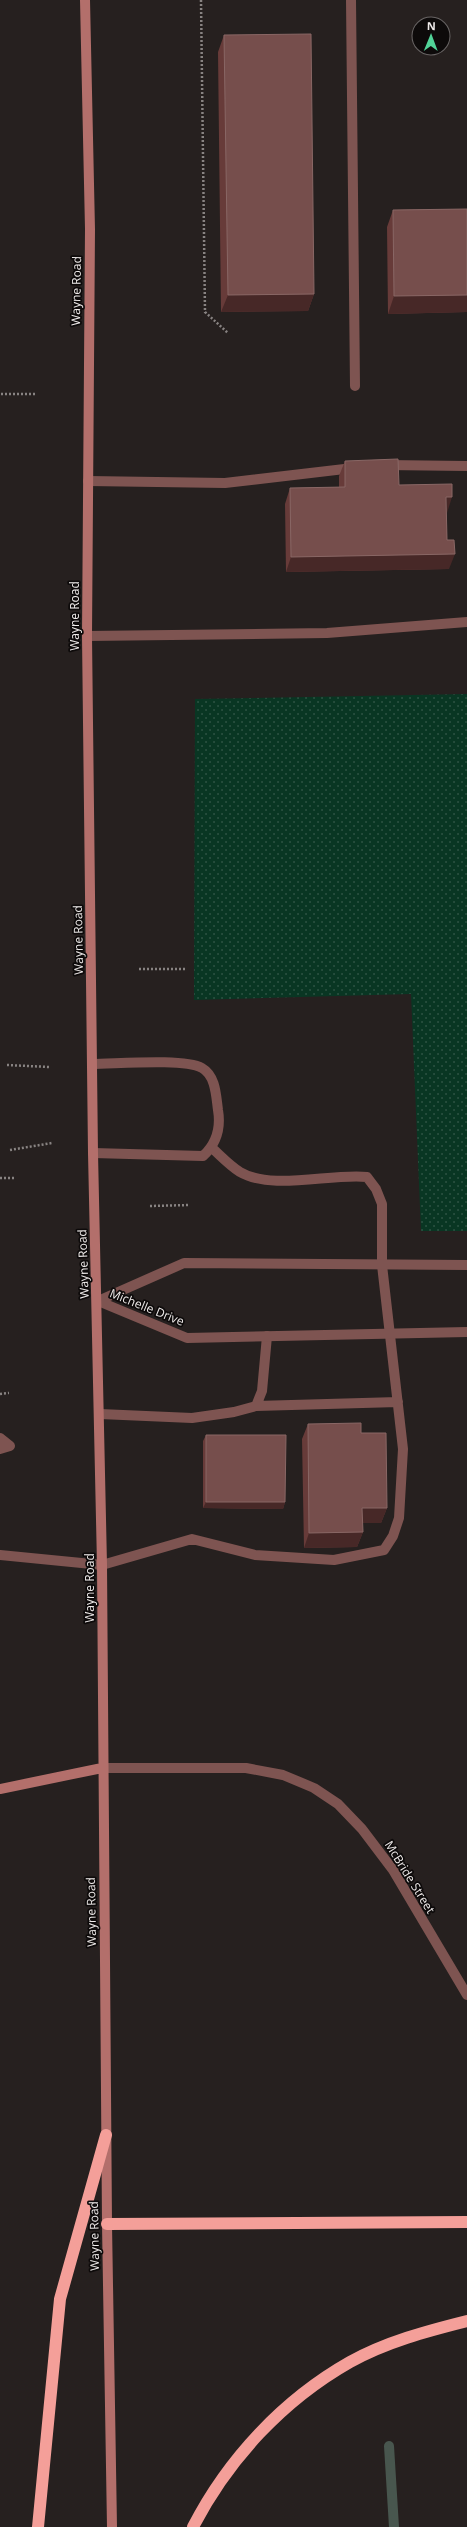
<svg xmlns="http://www.w3.org/2000/svg" width="467" height="2527" font-family="'Open Sans',sans-serif">
<style>
.grass{fill:url(#grass-dots)}
.lines{fill:none;stroke-linecap:round;stroke-linejoin:round}
.stream{stroke:#48564e;stroke-width:10}
.path{stroke:#888382;stroke-width:2.5;stroke-dasharray:2 2;stroke-linecap:butt}
.lane{stroke:#7e5451;stroke-width:10}
.street{stroke:#7e5451;stroke-width:10}
.secondary{stroke:#b36f6b;stroke-width:10}
.highway{stroke:#f49f99;stroke-width:12}
.wall{fill:#673b39}
.shaded-wall{fill:#472827}
.building{fill:#764e4c;stroke:#896765}
.labels{text-anchor:middle;dominant-baseline:central;stroke-width:3.5;stroke-linejoin:round;paint-order:stroke}
.street-label{font-size:12px;fill:#f0eceb;stroke:#0d0a0a}
</style>
<defs>
<pattern id="grass-dots" width="8" height="8" patternUnits="userSpaceOnUse"><rect width="8" height="8" fill="#093623"/><path d="M2 2h.1M6 6h.1" fill="none" stroke="#2d5343" stroke-width="1.8" stroke-linecap="round"/></pattern>
</defs>
<rect width="100%" height="100%" fill="#26201f"/>
<path class="grass" d="M467 694V1231H421L411 994 194 1000 195 699Z"/>
<g class="lines">
<path class="stream" d="M389 2446 394 2527"/>
<path class="path" d="M201 0 205 312 228 333
M1 394H35
M139 969H187
M7 1065 49 1067
M10 1150 52 1143
M0 1178H14
M150 1206 189 1205
M0 1394 9 1393"/>
<path class="lane" d="M351 0 355 386
M385 465 467 466
M88 481 225 483 353 468
M87 636 327 633 467 622
M92 1064C116 1064 184 1058 202 1068 216 1076 216 1096 218 1110 221 1128 216 1144 203 1156L93 1153
M256 1406 398 1402
M100 1414 192 1418 234 1412 256 1406 262 1391 267 1336
M0 1438 10 1446 0 1449
M0 1555 102 1565 192 1539 255 1555 334 1560 384 1550 393 1536 399 1518 403 1449 382 1265V1204L376 1189 367 1177C331 1173 272 1191 240 1172 229 1165 221 1156 212 1148"/>
<path class="street" d="M98 1301 184 1263 467 1265
M98 1301 187 1338 467 1332
M102 1768H246L283 1775 314 1788 338 1804 362 1829 393 1870 467 1995"/>
<path class="secondary" d="M85 0 90 229 87 636 93 1153 102 1565 107 2224 112 2527
M0 1789 102 1768"/>
<path class="highway" d="M107 2224 467 2222
M38 2527 60 2299 106 2135
M193 2527C228 2459 283 2400 350 2362 386 2342 427 2331 467 2321"/>
</g>
<path class="wall" d="M224 35 314 294 308 311 221 312 218 52Z
M467 209V312L388 314 387 227 393 210Z
M345 461 399 485 446 513 447 540 449 569 286 572 285 504 290 488 339 487V476Z
M308 1424 361 1433 387 1508 381 1523H362L363 1532 357 1547 304 1548 302 1439Z
M206 1435 285 1502 283 1509 203 1508V1441Z"/>
<path class="shaded-wall" d="M314 294 308 311 221 312 228 295Z
M467 295V312L388 314 394 296Z
M446 497H452L447 513Z
M455 554 449 569 286 572 291 557Z
M206 1502H285L283 1509 203 1508Z
M362 1508H387L381 1523H357Z
M363 1532 357 1547 304 1548 309 1533Z"/>
<path class="building" d="M311 34 314 294 228 295 224 35Z
M467 209V295L394 296 393 210Z
M398 459 399 485 452 484V497H446L447 540H454L455 554 291 557 290 488 345 487V461Z
M361 1423V1433H386L387 1508H362L363 1532 309 1533 308 1424Z
M206 1435H286L285 1502H206Z"/>
<g class="labels">
<g class="street-label">
<text transform="translate(76 291) rotate(-89)">Wayne Road</text>
<text transform="translate(74 616) rotate(-90)">Wayne Road</text>
<text transform="translate(78 940) rotate(-91)">Wayne Road</text>
<text transform="translate(83 1264) rotate(-92)">Wayne Road</text>
<text transform="translate(147 1307) rotate(22)">Michelle Drive</text>
<text transform="translate(89 1588) rotate(-90)">Wayne Road</text>
<text transform="translate(410 1877) rotate(58)">McBride Street</text>
<text transform="translate(91 1912) rotate(-91)">Wayne Road</text>
<text transform="translate(94 2236) rotate(-91)">Wayne Road</text>
</g>
</g>
<g transform="translate(431 36) rotate(1)"><circle r="19" fill="#0d0a0a" stroke="#686464"/>
<path d="M0-3L7 15L0 10L-7 15Z" fill="#51d398"/>
<text y="-6" font-size="11" font-weight="bold" text-anchor="middle" fill="#f0eceb">N</text>
</g>
</svg>
